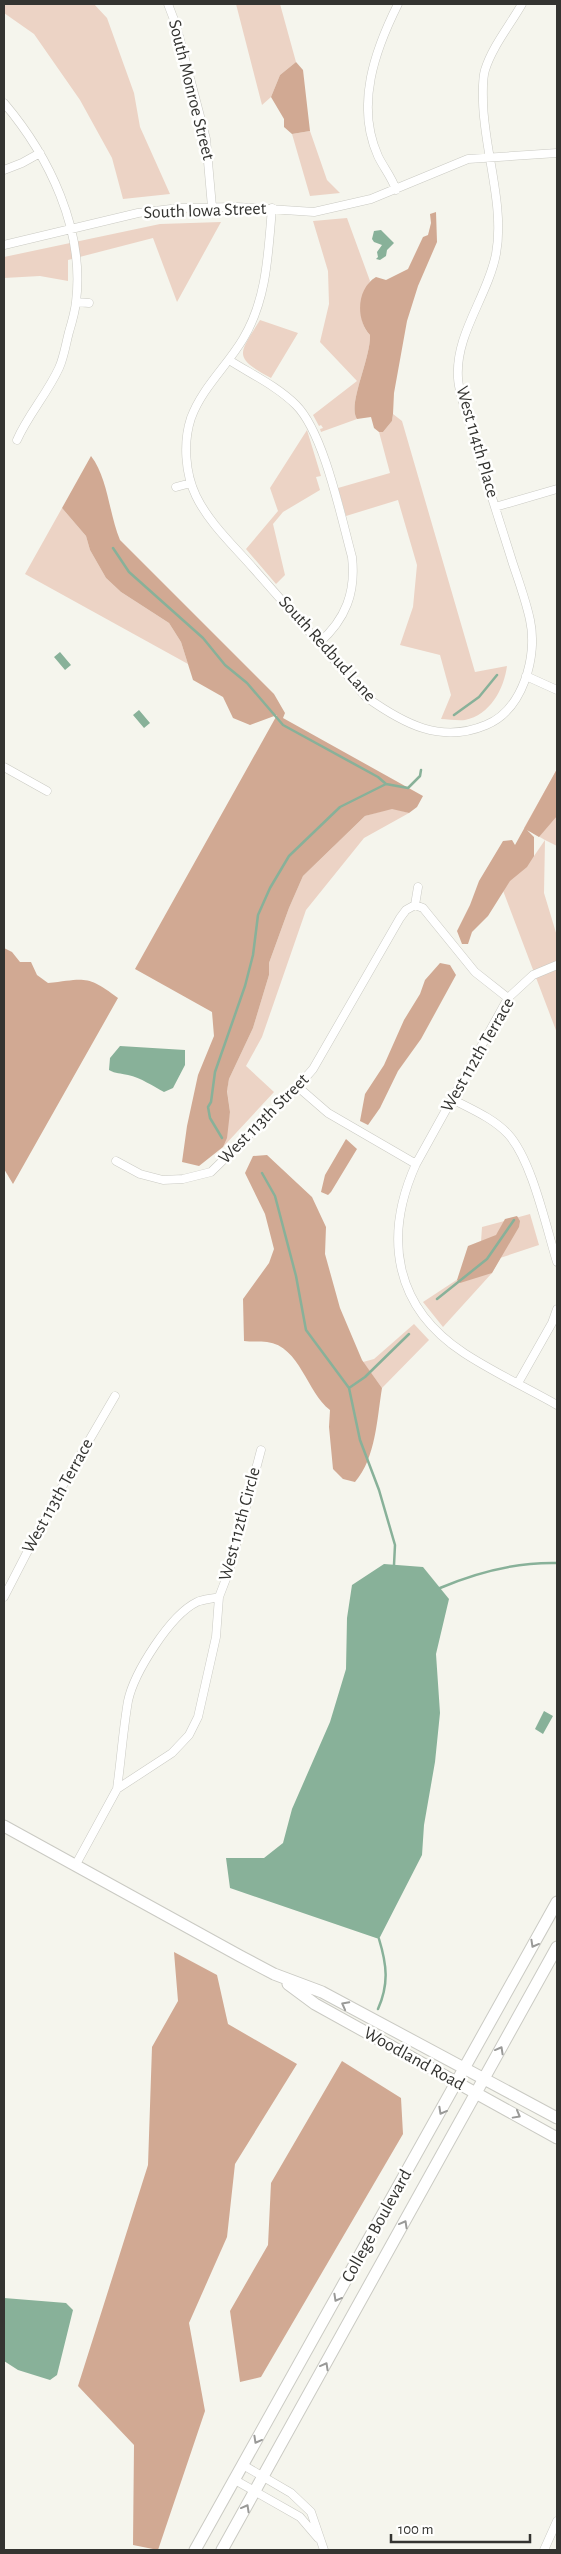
<svg xmlns="http://www.w3.org/2000/svg" width="561" height="2554" font-family="'Alegreya Sans',sans-serif">
<style>
.green{fill:#ecd3c5}
.forest{fill:#d1a993}
.water{fill:#88b199}
.lines{fill:none;stroke-linecap:round;stroke-linejoin:round}
.stream{stroke:#88b199;stroke-width:2.5}
.street-casing{stroke:#cacac3;stroke-width:9}
.secondary-casing{stroke:#cacac3;stroke-width:13}
.street{stroke:#fff;stroke-width:8}
.secondary{stroke:#fff;stroke-width:11}
.oneway{stroke:#9a9a98}
.labels{text-anchor:middle;dominant-baseline:central;stroke-width:5;stroke-linejoin:round;paint-order:stroke}
.street-label{font-size:18px;fill:#343431;stroke:#fffffe}
</style>
<rect width="100%" height="100%" fill="#f5f5ed"/>
<path class="green" d="M4 4H94L107 18 134 93 140 127 170 194 123 199 112 158 80 100 34 34 4 13Z
M236 4H280L296 62 280 75 271 97 262 105Z
M310 131 327 180 340 193 310 196 292 134Z
M347 218 370 281C361 296 356 321 370 335 371 358 347 405 357 419L321 432 320 429 323 428 321 425 319 426 313 415 357 381 320 342 329 304 328 271 313 221Z
M221 222 177 302 153 238 68 260V281L40 276 4 278V257L160 224Z
M260 320 298 333 271 378C232 357 239 354 260 320Z
M393 414 402 421 475 672 507 666C504 689 490 715 465 720 458 721 448 719 441 719L451 695 440 655 400 645 413 607 417 565 398 500 346 516 338 488 390 473 379 432H383L392 421Z
M307 430 321 476 316 477 320 490 283 512 273 524 285 575 276 584 246 549 278 511 270 488Z
M62 508 86 536 90 550 106 578 121 592 169 623 181 642 188 664 25 574Z
M557 769V846L545 840 544 893 557 936V1033L502 888 527 856H534L545 840 524 828Z
M392 808 409 813 364 838 306 910 262 1037 246 1066 274 1092 223 1147 230 1112 227 1090 229 1079 253 1028 269 975V963L289 908 303 876 365 816Z
M530 1214 539 1245 500 1258 492 1273 443 1327 423 1302 458 1279 481 1242 482 1227Z
M414 1324 429 1340 382 1388 363 1362 374 1359Z"/>
<path class="forest" d="M296 62 303 70 310 131 292 134 284 127V119L271 97 280 75Z
M436 212 437 242 418 286 407 321 394 393 393 414 392 421 383 432H379L374 428 371 417 357 419C347 405 371 358 370 335 355 319 357 288 376 277L386 280 408 269 423 237 428 235 431 223 430 214Z
M91 456C108 478 109 514 120 540L274 694 285 713 283 718 423 796 417 807 409 813 392 809 365 816 303 876 289 908 269 963V975L253 1028 229 1079 227 1091 230 1112 227 1138 223 1147 199 1166 182 1162 187 1126 198 1075 214 1036 212 1012 135 969 277 715 250 725 233 718 223 697 193 680 181 642 169 623 121 592 106 578 90 550 86 536 62 508Z
M557 769V816L539 837 527 830 534 837V856L527 867 510 881 488 916 472 932 468 944H462L457 931 470 905 479 881 503 841 512 840 515 845Z
M4 948 12 952 20 962H31L37 975 48 983C84 979 87 974 118 998L13 1184 4 1169Z
M440 963 450 965 456 975 421 1039 398 1071 380 1108 368 1125 360 1121 365 1094 384 1065 404 1020 420 994 425 980Z
M346 1139 357 1149 331 1192 328 1195 321 1192 325 1175Z
M267 1155 312 1197 326 1227 325 1254 340 1308 362 1360 382 1388C377 1418 376 1458 355 1482L343 1479 333 1469 329 1427 330 1410C307 1393 300 1346 267 1342 260 1341 251 1342 244 1341L243 1299 269 1263 274 1249 265 1214 245 1173 253 1156Z
M517 1216 520 1221 519 1227 492 1273 460 1283 457 1280 468 1246 496 1235 505 1219Z
M174 1952 217 1975 228 2024 297 2064 235 2164 227 2237 189 2323 205 2411 158 2550 133 2545 134 2445 78 2386 148 2165 152 2047 178 2001Z
M342 2061 401 2098 403 2134 261 2377 240 2382 230 2311 268 2245 271 2183Z"/>
<path class="water" d="M381 230 394 243 387 250 386 256 380 260 376 259 378 257 377 252 382 245 374 242 372 239 374 231Z
M60 652 71 665 65 670 54 657Z
M139 710 150 723 144 728 133 715Z
M120 1046 185 1050V1065L173 1088 164 1092C153 1086 141 1078 128 1075 120 1073 116 1074 109 1070L110 1058Z
M384 1564 423 1567 449 1599 436 1654 440 1713 435 1762 424 1825 422 1855 379 1939 230 1888 226 1858H264L283 1843 292 1809 330 1722 346 1669 347 1618 352 1585Z
M544 1711 553 1716 543 1734 535 1729Z
M4 2298 66 2303 73 2310 57 2375 50 2380 18 2370 4 2361Z"/>
<g class="lines">
<path class="stream" d="M113 548 129 572 203 638 225 665 247 683 283 725 378 777 386 784 340 807 289 856 270 888 258 915 253 955 245 986 215 1072 211 1102 208 1107 210 1118 222 1138
M454 715 479 697 497 675
M386 784 408 788 420 776 421 770
M262 1173 275 1196 296 1276 306 1330 349 1388 360 1440 379 1490 395 1545 394 1565
M437 1299 487 1259 514 1220
M349 1388 365 1377 409 1334
M440 1588C478 1572 516 1562 557 1563
M378 2009C389 1984 387 1965 379 1939"/>
<defs>
<path id="street" d="M168 4 176 25 206 139 212 207
M4 103C49 156 85 230 76 302 75 312 72 322 69 332 66 343 64 357 59 368 47 394 28 415 17 440
M4 170 22 163 40 153
M396 190C392 177 383 167 378 156 355 105 375 50 398 4
M272 208C268 254 267 299 243 339 227 366 202 388 191 418 183 442 185 473 196 496 209 523 234 546 254 569 292 612 329 654 366 697 404 724 441 744 486 725 523 710 538 656 530 620 526 601 519 582 513 564 499 519 484 475 472 430 467 414 459 395 458 378 455 334 488 296 496 254 505 206 484 150 483 102 483 92 482 80 485 70 492 47 510 25 522 4
M4 245 138 213 179 208 237 207 314 212 371 199 468 159 557 153
M76 302 89 303
M229 360C251 374 277 386 296 405 324 433 341 517 352 557 356 592 346 619 319 643
M176 487 191 483
M495 507 557 489
M526 676 557 690
M4 767 47 791
M415 905 423 908 475 972 508 998
M415 905 418 887
M298 1087 328 1113 416 1164C383 1237 394 1307 464 1353 493 1372 527 1388 557 1405
M452 1099C471 1109 493 1118 508 1134 532 1160 546 1227 557 1262
M116 1161 140 1174 163 1180 183 1179 211 1172 292 1093 313 1069 400 918 406 910 415 905
M416 1164 508 998 533 975 557 965
M518 1383 552 1323 557 1309
M4 1597 52 1504 115 1396
M117 1789C121 1760 123 1730 128 1701 134 1673 170 1615 197 1602 203 1599 212 1599 219 1597
M75 1866 117 1789 172 1753 189 1735 198 1717 216 1637 219 1597 229 1571 261 1450
M243 2465 291 2493 311 2512 324 2550
M235 2480 300 2517 318 2538
M544 2550 557 2521"/>
<path id="secondary" d="M4 1826 240 1956 274 1974 322 1992 557 2118
M288 1984 315 2004 557 2138
M195 2550 557 1902
M222 2550 557 1947"/>
</defs>
<use href="#street" class="street-casing"/>
<use href="#secondary" class="secondary-casing"/>
<use href="#street" class="street"/>
<use href="#secondary" class="secondary"/>
</g>
<defs><path id="oneway-chevron" d="M-2-3.5L2.5 0L-2 3.5" fill="none" stroke-width="1.6" stroke-linecap="round" stroke-linejoin="round" transform="scale(1.25)"/></defs>
<g class="oneway">
<use href="#oneway-chevron" transform="translate(534 1944) rotate(119)"/>
<use href="#oneway-chevron" transform="translate(345 2005) rotate(-152)"/>
<use href="#oneway-chevron" transform="translate(500 2050) rotate(-61)"/>
<use href="#oneway-chevron" transform="translate(442 2111) rotate(119)"/>
<use href="#oneway-chevron" transform="translate(517 2115) rotate(29)"/>
<use href="#oneway-chevron" transform="translate(404 2224) rotate(-61)"/>
<use href="#oneway-chevron" transform="translate(337 2298) rotate(119)"/>
<use href="#oneway-chevron" transform="translate(325 2366) rotate(-61)"/>
<use href="#oneway-chevron" transform="translate(257 2440) rotate(119)"/>
<use href="#oneway-chevron" transform="translate(246 2508) rotate(-61)"/>
</g>
<g class="labels">
<g class="street-label">
<text transform="translate(191 90) rotate(76)">South Monroe Street</text>
<text transform="translate(205 211) rotate(-2)">South Iowa Street</text>
<text transform="translate(477 442) rotate(74)">West 114th Place</text>
<text transform="translate(327 649) rotate(48)">South Redbud Lane</text>
<text transform="translate(478 1055) rotate(-60)">West 112th Terrace</text>
<text transform="translate(264 1119) rotate(-45)">West 113th Street</text>
<text transform="translate(58 1496) rotate(-61)">West 113th Terrace</text>
<text transform="translate(240 1524) rotate(-75)">West 112th Circle</text>
<text transform="translate(414 2059) rotate(29)">Woodland Road</text>
<text transform="translate(377 2226) rotate(-61)">College Boulevard</text>
</g>
</g>
<rect width="561" height="2554" fill="none" stroke="#343431" stroke-width="10"/>
<path d="M391 2534v8h139v-8" fill="none" stroke="#343431" stroke-width="2.5"/>
<text x="398" y="2534" font-size="15" fill="#343431" stroke="#fffffe" stroke-width="4" paint-order="stroke">100 m</text>
</svg>
